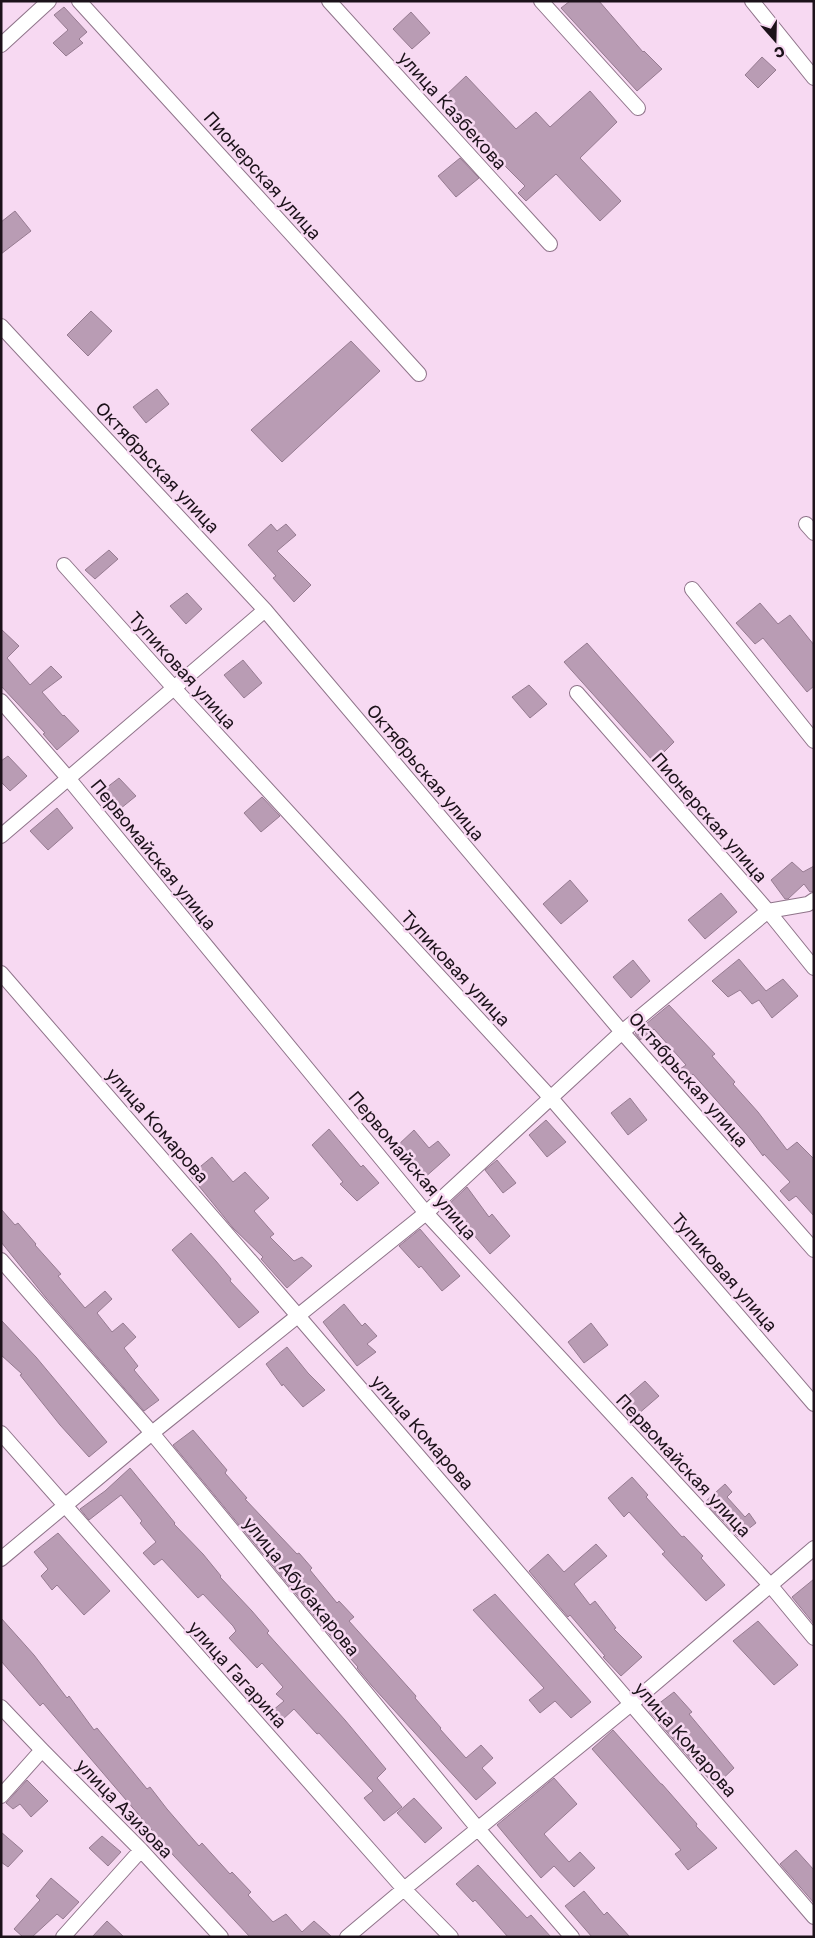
<svg xmlns="http://www.w3.org/2000/svg" width="815" height="1938" font-family="'Golos Text',sans-serif">
<style>
.building{fill:#b99cb4;stroke:#967b91}
.lines{fill:none;stroke-linecap:round;stroke-linejoin:round}
.street-casing{stroke:#8f748a;stroke-width:16}
.street{stroke:#fff;stroke-width:14}
.labels{text-anchor:middle;dominant-baseline:central;stroke-width:5;stroke-linejoin:round;paint-order:stroke}
.street-label{font-size:18px;fill:#1c121a;stroke:#f7d9f2}
</style>
<rect width="100%" height="100%" fill="#f7d9f2"/>
<path class="building" d="M570 1H599L643 52 644 51 662 69 637 91 561 8Z
M64 7 87 32 79 39 83 43 66 56 53 43 68 30 54 15Z
M411 12 430 33 412 49 393 29Z
M762 57 776 70 758 88 745 75Z
M466 76 516 129 536 112 550 127 590 91 617 122 580 158 621 201 600 221 556 174 526 201 518 193 525 186 495 156 444 97Z
M460 158 479 178 456 197 438 176Z
M15 211 31 231 1 254V222Z
M91 311 112 331 88 356 67 335Z
M351 341 380 371 282 462 251 430Z
M157 389 169 404 146 423 133 407Z
M271 524 277 531 286 524 296 535 277 551 311 585 294 602 273 578 276 576 248 545Z
M109 550 118 559 95 579 85 570Z
M187 593 202 609 186 624 170 606Z
M760 603 778 624 790 615 814 645V686L807 692 763 638 755 644 736 623Z
M1 629 19 646 7 658 30 685 51 666 62 677 42 692 63 716 64 715 79 731 57 750 43 734 45 733 1 686Z
M587 643 674 742 654 762 564 662Z
M243 660 262 683 244 698 224 675Z
M529 685 547 704 530 718 512 697Z
M8 756 27 776 10 791 1 782V761Z
M119 778 136 796 115 813 97 795Z
M262 797 280 816 261 832 244 813Z
M57 808 73 828 48 850 30 831Z
M792 862 803 872 814 866V891L810 892 804 884 788 899H785L771 880Z
M570 880 588 901 561 924 543 904Z
M721 893 737 912 705 939 688 920Z
M739 959 766 991 783 979 798 996 772 1018 759 1000 752 1004 740 990 728 997 712 981Z
M633 960 650 981 631 998 613 977Z
M669 1005 715 1054 712 1056 735 1082 733 1084 758 1112 787 1150 797 1142 814 1159V1216L796 1196 789 1201 780 1191 790 1182 764 1154 763 1156 747 1135 693 1074 686 1080 677 1071 686 1065 654 1029 640 1040 635 1033Z
M630 1098 647 1120 628 1135 611 1113Z
M546 1120 566 1142 547 1157 529 1135Z
M329 1129 361 1167 363 1165 379 1183 357 1201 340 1184 343 1182 312 1145Z
M414 1130 429 1148 438 1141 450 1155 423 1179 415 1178 408 1170 414 1166 397 1146Z
M212 1157 233 1182 245 1172 269 1198 254 1211 274 1234 270 1237 294 1261 302 1257 312 1266 287 1288 261 1259 263 1257 233 1228 190 1175Z
M497 1160 516 1183 503 1193 485 1170Z
M467 1187 489 1217 492 1214 510 1236 490 1254 448 1205Z
M1 1209 15 1225 18 1223 36 1244 35 1245 61 1274 58 1276 85 1308 105 1291 112 1299 97 1313 112 1332 123 1323 136 1337 124 1348 138 1366 134 1370 159 1400 144 1411 46 1298 1 1242Z
M420 1229 460 1276 442 1291 421 1266 419 1268 399 1246Z
M191 1233 216 1261 231 1279 230 1281 259 1312 239 1328 172 1250Z
M344 1304 362 1326 365 1323 377 1336 367 1344 376 1352 357 1366 323 1322Z
M1 1320 36 1357 107 1442 89 1457 60 1425 20 1375 22 1374 1 1355Z
M591 1323 608 1345 584 1363 568 1342Z
M287 1347 308 1373 325 1390 303 1407 283 1384 282 1386 266 1364Z
M645 1381 659 1396 637 1415 623 1400Z
M193 1430 227 1470 225 1473 247 1498 245 1499 297 1554 299 1553 312 1568 310 1570 337 1603 339 1601 354 1617 349 1621 416 1696 415 1698 441 1728 440 1729 466 1758 481 1745 493 1758 482 1768 496 1783 476 1800 372 1686 357 1668 358 1667 334 1640 173 1445Z
M130 1468 175 1523 174 1524 203 1554 221 1576 220 1577 252 1611 269 1631 267 1633 345 1720 386 1769 377 1778 402 1807 384 1821 364 1798 373 1791 319 1733 317 1734 294 1709 282 1720 272 1711 284 1701 276 1694 283 1687 262 1663 257 1668 229 1638 236 1631 233 1626 203 1594 198 1598 162 1559 154 1565 143 1553 156 1542 140 1523 142 1521 121 1495 89 1520 80 1509 105 1491Z
M632 1477 648 1495 646 1497 682 1537 684 1536 703 1556 701 1558 725 1585 706 1601 662 1554 665 1552 629 1512 624 1517 608 1498Z
M725 1484 732 1492 727 1497 745 1517 749 1513 756 1523 738 1537 705 1502Z
M58 1533 110 1591 84 1615 57 1585 52 1590 41 1576 48 1569 34 1552Z
M596 1544 607 1556 574 1584 590 1605 595 1601 616 1628 614 1629 642 1657 621 1676 603 1657 605 1656 570 1615 568 1617 529 1571 548 1554 564 1572Z
M814 1579V1624L792 1597Z
M495 1594 591 1702 571 1718 555 1701 540 1713 529 1700 544 1688 473 1610Z
M1 1618 34 1655 67 1698 69 1696 94 1730 97 1728 147 1789 150 1787 167 1809 199 1846 202 1843 230 1874 232 1872 251 1892 248 1895 273 1922 286 1914 302 1932 314 1921 332 1937H250L174 1856 43 1703 40 1706 1 1661Z
M758 1621 798 1665 774 1685 733 1641Z
M674 1692 692 1712 689 1714 734 1768 715 1786 692 1759 691 1760 649 1711Z
M613 1730 661 1784H662L697 1824 696 1826 717 1848 688 1870 675 1854 681 1850 592 1749Z
M554 1778 577 1804 544 1834 569 1862 580 1852 595 1868 574 1887 554 1866 541 1878 497 1825Z
M27 1780 48 1801 31 1817 20 1804 13 1809 6 1803Z
M414 1798 442 1828 425 1843 397 1813Z
M1 1832 23 1851 8 1867 1 1862Z
M102 1836 121 1852 108 1866 89 1848Z
M796 1850 814 1870V1903L780 1864Z
M478 1865 527 1918 531 1915 551 1937H508L475 1900 473 1902 456 1884Z
M51 1878 79 1902 63 1919 57 1914 32 1937H23L14 1929 40 1900 36 1896Z
M584 1891 604 1915 607 1912 630 1937H592L565 1906Z
M107 1921 124 1937H92Z"/>
<g class="lines">
<defs>
<path id="street" d="M79 1 419 374
M329 1 550 244
M541 1 638 108
M752 1 814 78
M1 45 49 1
M1 326 265 610 622 1032 814 1250
M806 524 814 533
M64 565 174 688 550 1097 814 1404
M692 589 814 741
M577 693 768 911 814 968
M1 701 68 778 426 1213 771 1586 814 1638
M1 836 265 610
M1 973 299 1317 814 1917
M1 1260 152 1433 479 1830 572 1937
M1 1433 404 1889 451 1937
M1 1559 152 1433 426 1213 622 1032 768 911 808 904 814 900
M1 1707 42 1750 141 1850 221 1937
M1 1796 42 1750
M63 1937 141 1850
M347 1937 404 1889 631 1704 814 1548"/>
</defs>
<use href="#street" class="street-casing"/>
<use href="#street" class="street"/>
</g>
<g class="labels">
<g class="street-label">
<text transform="translate(453 110) rotate(48)">улица Казбекова</text>
<text transform="translate(263 175) rotate(48)">Пионерская улица</text>
<text transform="translate(158 467) rotate(47)">Октябрьская улица</text>
<text transform="translate(183 670) rotate(48)">Тупиковая улица</text>
<text transform="translate(426 772) rotate(50)">Октябрьская улица</text>
<text transform="translate(710 817) rotate(49)">Пионерская улица</text>
<text transform="translate(154 854) rotate(51)">Первомайская улица</text>
<text transform="translate(456 968) rotate(47)">Тупиковая улица</text>
<text transform="translate(689 1079) rotate(49)">Октябрьская улица</text>
<text transform="translate(158 1125) rotate(49)">улица Комарова</text>
<text transform="translate(413 1165) rotate(50)">Первомайская улица</text>
<text transform="translate(725 1272) rotate(49)">Тупиковая улица</text>
<text transform="translate(423 1432) rotate(49)">улица Комарова</text>
<text transform="translate(684 1465) rotate(47)">Первомайская улица</text>
<text transform="translate(302 1586) rotate(51)">улица Абубакарова</text>
<text transform="translate(238 1674) rotate(48)">улица Гагарина</text>
<text transform="translate(686 1739) rotate(49)">улица Комарова</text>
<text transform="translate(125 1808) rotate(46)">улица Азизова</text>
</g>
</g>
<rect width="815" height="1938" fill="none" stroke="#1c121a" stroke-width="5"/>
<g transform="translate(775 40) rotate(160)" stroke="#f7d9f2" stroke-width="4" paint-order="stroke">
<path d="M0-4L9 19L0 12L-9 19Z" fill="#1c121a"/>
<text y="-8" font-size="14" font-weight="bold" text-anchor="middle" fill="#1c121a">С</text>
</g>
</svg>
